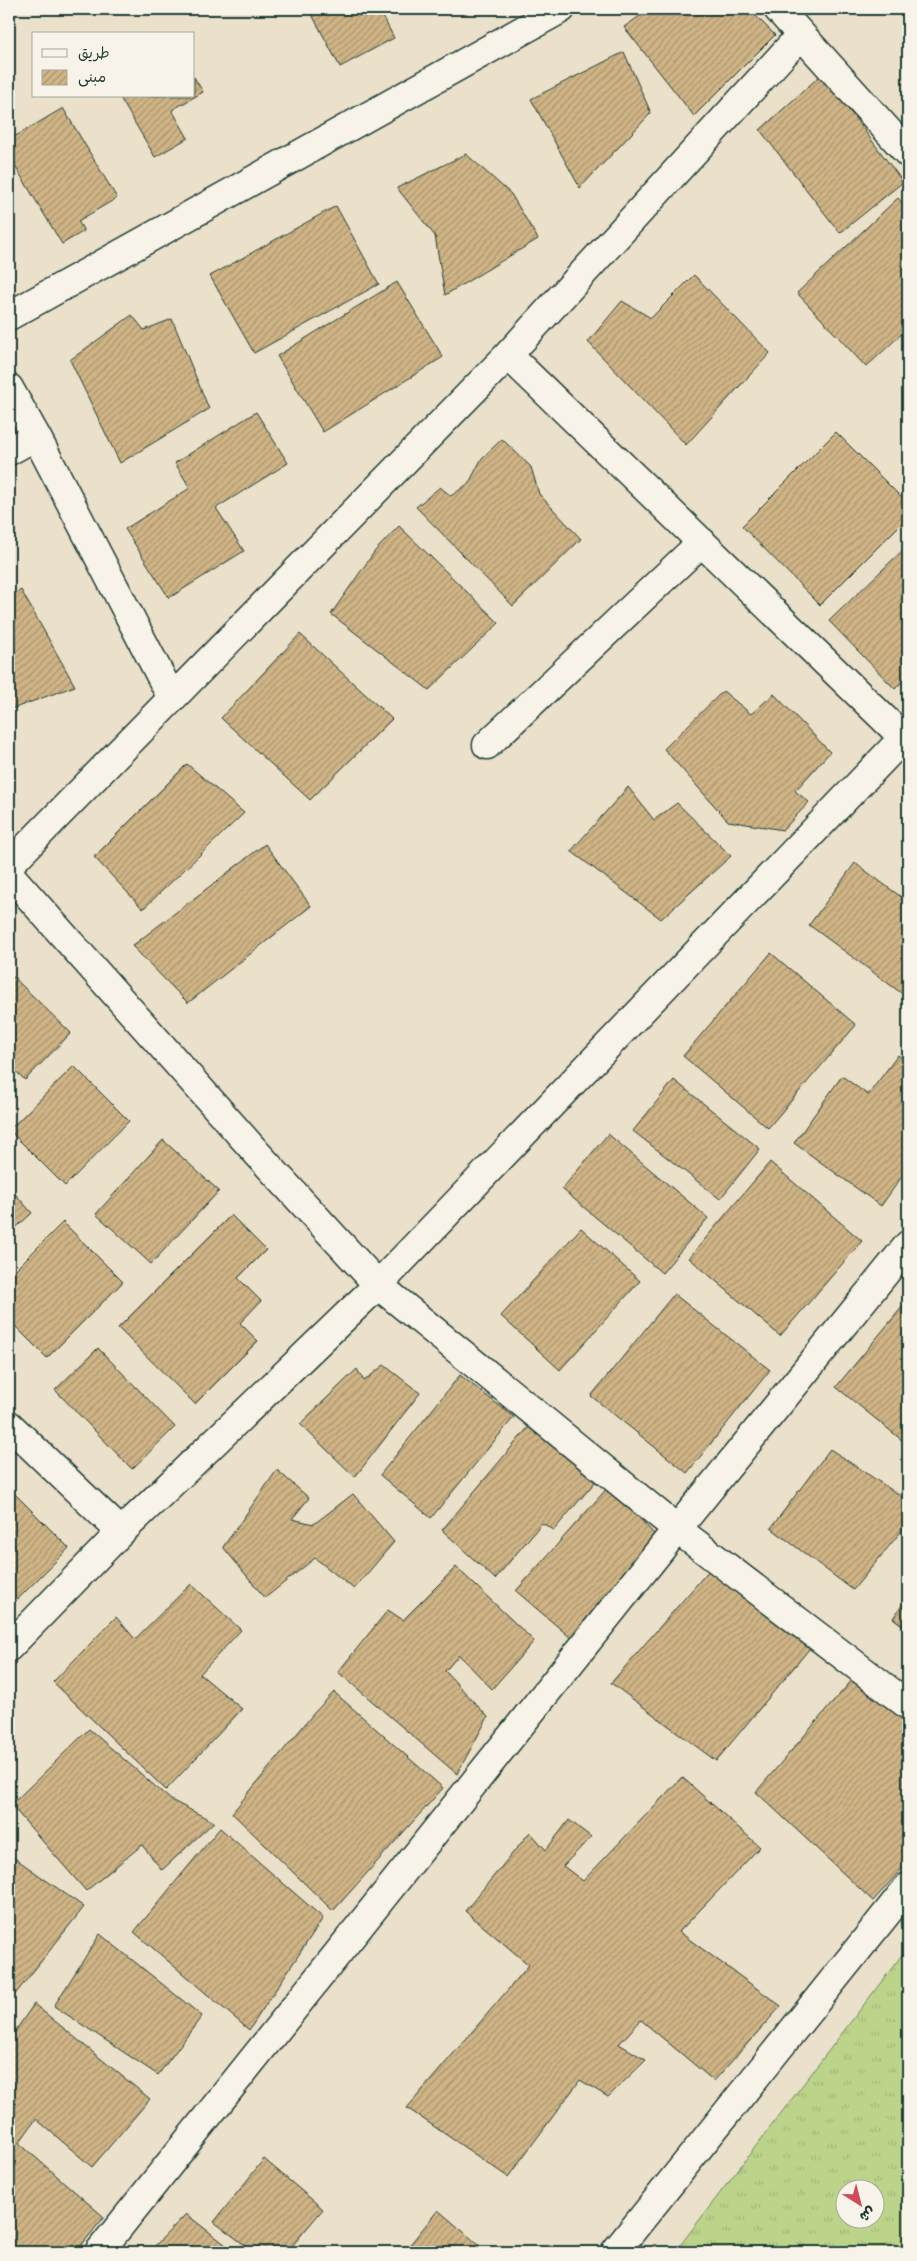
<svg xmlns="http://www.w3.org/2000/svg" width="917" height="2261" font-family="Mynerve,'Playpen Sans Arabic',sans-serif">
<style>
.grass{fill:url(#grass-tufts);stroke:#6e885f;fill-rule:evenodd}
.building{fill:url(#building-hatch);stroke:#1f3d34}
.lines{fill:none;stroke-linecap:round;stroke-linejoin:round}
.street-casing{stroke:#1f3d34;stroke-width:31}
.street{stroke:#f7f3e8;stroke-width:28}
</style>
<defs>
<pattern id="grass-tufts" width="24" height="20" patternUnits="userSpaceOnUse" patternTransform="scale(1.25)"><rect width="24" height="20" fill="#bcd48a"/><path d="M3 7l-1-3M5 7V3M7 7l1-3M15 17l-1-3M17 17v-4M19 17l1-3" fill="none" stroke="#a1b778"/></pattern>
<pattern id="building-hatch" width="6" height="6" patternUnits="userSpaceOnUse" patternTransform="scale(1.25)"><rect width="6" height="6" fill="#d0b485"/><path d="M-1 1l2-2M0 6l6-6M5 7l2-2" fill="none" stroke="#a8946e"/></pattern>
</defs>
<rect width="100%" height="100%" fill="#ebe0ca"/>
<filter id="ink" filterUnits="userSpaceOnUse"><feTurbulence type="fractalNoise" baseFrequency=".02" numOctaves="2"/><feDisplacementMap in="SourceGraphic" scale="10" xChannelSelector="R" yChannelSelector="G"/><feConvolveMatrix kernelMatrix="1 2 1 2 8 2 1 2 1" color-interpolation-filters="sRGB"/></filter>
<g filter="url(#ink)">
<path class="grass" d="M908 1947V2252H675ZM844 2188H874V2218H844Z"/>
<path class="building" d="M309 9H379L394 38 340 67Z
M650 9H749L775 35 694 116 624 27Z
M624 52 651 113 580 188 531 99Z
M822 74 903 182 840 233 760 130Z
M194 77 203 92 172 110 188 138 155 157 119 96H194Z
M63 108 117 198 78 221 84 231 62 244 9 156V140Z
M466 154 511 194 538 239 445 295 435 236 397 188Z
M898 198 908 209V328L866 367 797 293Z
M336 206 379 284 254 353 210 276Z
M694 275 770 353 686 445 588 342 622 301 651 318Z
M397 282 443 357 323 432 277 356Z
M132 315 144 330 172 319 209 409 120 463 70 360Z
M256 412 288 463 216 508 244 551 169 598 125 529 190 488 175 463Z
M836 432 908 504V517L820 605 742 526Z
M502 439 531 467 539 494 581 539 513 606 416 507 440 487 451 496 469 483 482 458Z
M399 526 499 623 429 690 331 614 375 551Z
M908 545V676L895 689 829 621Z
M21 590 75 686 9 710V597Z
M300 634 392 719 310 800 221 718Z
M723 691 751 714 774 694 830 752 795 791 809 802 783 830 728 821 664 749Z
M187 764 244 813 143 909 94 857Z
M628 787 654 820 677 803 731 856 661 919 571 851Z
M265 844 311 906 188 1003 132 946Z
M855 863 908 902V998L809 925Z
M771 953 856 1025 768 1128 683 1056Z
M9 973 71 1033 25 1080 9 1065Z
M898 1055 908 1062V1168L881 1206 794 1143 842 1076 868 1095Z
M74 1066 129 1121 65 1186 9 1130Z
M674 1080 760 1149 720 1199 633 1131Z
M608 1134 708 1218 662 1273 562 1189Z
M163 1140 219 1191 151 1264 96 1214Z
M770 1162 862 1241 780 1336 689 1258Z
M9 1187 32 1213 9 1234Z
M231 1215 266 1250 238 1278 261 1301 240 1323 258 1341 195 1404 118 1328Z
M63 1222 123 1282 47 1358 9 1320V1276Z
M581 1228 640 1281 560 1370 501 1316Z
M674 1294 770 1370 687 1473 591 1396Z
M908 1300V1445L836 1387Z
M98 1348 175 1427 132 1469 55 1390Z
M384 1365 420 1393 355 1477 300 1424 357 1369 364 1381Z
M460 1375 514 1417 431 1518 380 1475Z
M531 1424 595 1482 554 1530 542 1523 495 1579 442 1530Z
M830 1449 908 1501V1523L853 1590 771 1528Z
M277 1470 309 1498 292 1519 314 1524 353 1494 394 1542 354 1589 315 1558 265 1598 223 1547Z
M610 1485 654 1534 571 1638 516 1591Z
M11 1490 69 1548 9 1608V1492Z
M456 1567 534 1641 492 1689 459 1655 445 1671 488 1717 457 1774 338 1672 388 1610 403 1620Z
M711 1568 810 1648 716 1761 611 1683Z
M191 1584 241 1630 200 1674 242 1709 166 1790 53 1682 116 1617 135 1639Z
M908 1597V1630L893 1618Z
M858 1673 908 1708V1862L873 1901 756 1792Z
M334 1692 443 1788 333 1911 232 1813 314 1713Z
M89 1729 171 1800 214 1822 162 1870 142 1845 86 1891 11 1805Z
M682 1777 760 1847 679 1932 781 2006 714 2081 641 2020 619 2044 646 2060 608 2097 580 2080 508 2177 407 2108 529 1965 465 1911 530 1832 546 1850 569 1820 591 1837 563 1866 583 1881Z
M220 1828 323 1918 249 2030 134 1932Z
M9 1854 84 1907 9 2002Z
M100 1934 202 2016 158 2075 54 2006Z
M34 2004 150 2099 92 2167 36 2119 19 2143 104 2217 76 2252H9V2040Z
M264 2159 323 2209 287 2252H254L214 2222Z
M438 2210 487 2252H404Z
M186 2214 235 2252H149Z"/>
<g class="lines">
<defs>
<path id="street" d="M778 9 908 153
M9 316 561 9
M508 355 904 738
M9 388 36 436 9 451
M36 436 172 698
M487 745 702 542
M9 865 508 355 801 35
M9 874 255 1151 378 1285 677 1529 908 1705
M9 1425 121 1532
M9 1647 121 1532 378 1285 908 733
M99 2252 677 1529 908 1245
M615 2252 908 1887"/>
</defs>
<use href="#street" class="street-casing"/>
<use href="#street" class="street"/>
</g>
</g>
<rect width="917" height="2261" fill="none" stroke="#f7f3e8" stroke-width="30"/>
<rect x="15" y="15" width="887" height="2231" fill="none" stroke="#1f3d34" stroke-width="2" filter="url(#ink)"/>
<rect x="32" y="32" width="162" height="65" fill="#f7f3e8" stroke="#a1aaa0"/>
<rect x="42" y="49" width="25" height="8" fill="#f7f3e8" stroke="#a1aaa0"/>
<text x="78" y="58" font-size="15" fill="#1f3d34">طريق</text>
<rect x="42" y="70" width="25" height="15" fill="url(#building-hatch)" stroke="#a1aaa0"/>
<text x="78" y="82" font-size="15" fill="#1f3d34">مبنى</text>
<g transform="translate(860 2204) rotate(144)"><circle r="24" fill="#f7f3e8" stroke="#a1aaa0"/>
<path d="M0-4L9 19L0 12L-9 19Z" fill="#d1495b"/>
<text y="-8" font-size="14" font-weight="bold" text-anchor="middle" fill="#1f3d34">ش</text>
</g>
</svg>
